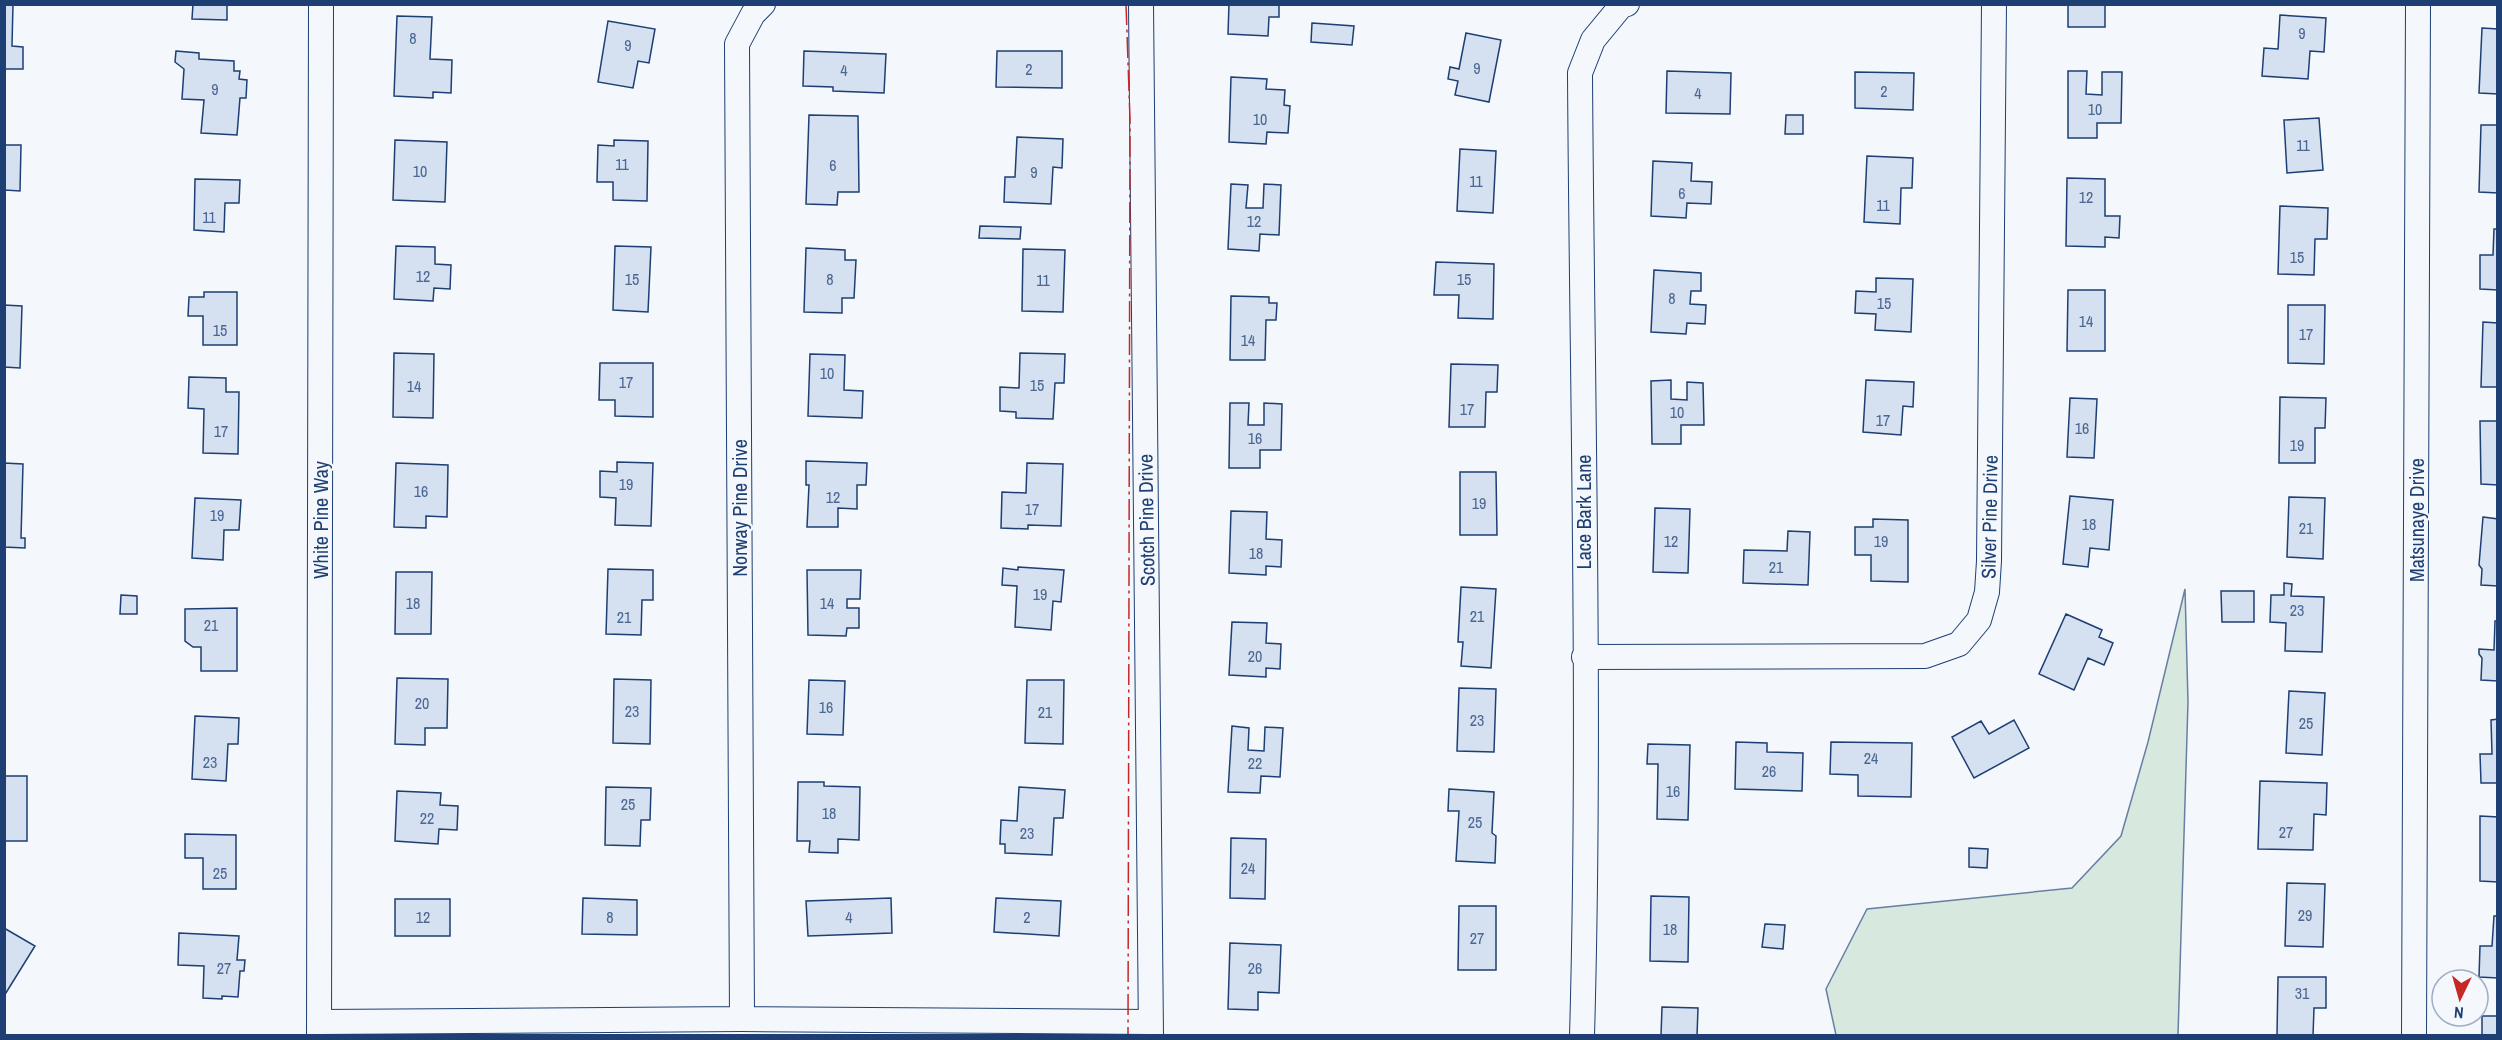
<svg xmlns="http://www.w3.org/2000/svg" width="2502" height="1040" font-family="'Archivo Narrow',sans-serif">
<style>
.green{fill:#d7e8df;stroke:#687fa3;stroke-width:1.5}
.building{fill:#d5e0f0;stroke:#1d3f73;stroke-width:1.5}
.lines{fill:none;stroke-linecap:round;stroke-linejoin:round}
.street-casing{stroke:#1d3f73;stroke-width:26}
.street{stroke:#f4f7fb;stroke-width:24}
.power{stroke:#c62828;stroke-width:1.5;stroke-dasharray:21 4.5 3 4.5;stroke-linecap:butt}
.labels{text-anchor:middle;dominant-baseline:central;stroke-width:4.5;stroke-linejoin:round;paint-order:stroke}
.number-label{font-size:16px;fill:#4b6792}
.street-label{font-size:20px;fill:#1d3f73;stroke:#f4f7fb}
</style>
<rect width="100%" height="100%" fill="#f4f7fb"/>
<path class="green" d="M2185 589 2188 702 2178 1035H1836L1826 989 1867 909 2072 888 2121 836 2148 742Z"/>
<path class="building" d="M4 4H13L12 46 23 47V69H4Z
M193 4H227V20L192 19Z
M1229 4H1279V17H1269L1268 36 1228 34Z
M2068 4H2105V27H2068Z
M2280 15 2326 18 2324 52 2310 51 2308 79 2262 76 2264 48 2278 49Z
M397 16 432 17 430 59 452 60 451 93 433 92V98L394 96Z
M608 21 655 29 649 63 638 61 633 88 598 82Z
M1312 23 1354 26 1352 45 1311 42Z
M2482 28 2498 29V94L2479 93Z
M1466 33 1501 40 1489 102 1455 95 1458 81 1448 79 1450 67 1459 69Z
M176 51 199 53V59L234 61V71H240L239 79 247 80 246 98H240L237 135 201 133 204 100 182 99 184 69 175 62Z
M804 51 886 54 884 93 833 91V87L803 86Z
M997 51H1062V88L996 87Z
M1667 71 1731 73 1730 114 1666 113Z
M2068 71H2087L2086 94 2102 95V72H2122L2121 123H2097V138H2068Z
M1855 72 1914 73 1913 110 1855 108Z
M1231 77 1267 79 1266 89 1285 90 1284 105 1290 106 1288 133 1267 132 1266 144 1229 142Z
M809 115 858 116 859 192H838L837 205 806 204Z
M1786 115H1803V134H1785Z
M2319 118 2323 170 2287 173 2284 120Z
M2481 125H2498V193L2479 192Z
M1017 137 1063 139 1062 168 1053 167 1051 204 1004 202 1005 177H1015Z
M395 140 447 142 445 202 393 200Z
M614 140 648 141 647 201 613 200V182H597L598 145 614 146Z
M4 145H21L20 191 5 190V205Z
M1460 149 1496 151 1493 213 1457 211Z
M1867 156 1913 158 1912 188H1901L1900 224 1864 222Z
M1653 161 1692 163 1691 181 1712 182 1711 204 1687 203 1686 218 1651 216Z
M2067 178 2105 179V216H2120L2119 238 2105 237V247L2066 246Z
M195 179 240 180 239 203H225L224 232 194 230Z
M1231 184 1248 185 1246 208H1263L1264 184 1281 185 1279 235 1260 234 1259 251 1228 249Z
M2280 206 2328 208 2327 239H2315L2314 275 2278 274Z
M980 226 1021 227 1020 239 979 238Z
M2494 229H2498V290L2480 289V255H2493Z
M396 246 435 247V264L451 265 450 289 434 288 433 301 394 299Z
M615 246 651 247 648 312 613 310Z
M806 248 845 250V260H856L854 298H842V313L804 312Z
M1023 249 1065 250 1063 312 1022 311Z
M1436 262 1494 264 1493 319 1458 318 1459 295H1434Z
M1654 270 1701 273V291H1691L1690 304 1706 305 1705 324 1687 323 1686 334 1651 332Z
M1876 278 1913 279 1911 332 1875 330 1876 314 1855 313 1856 291 1876 292Z
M2068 290H2105V351H2067Z
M204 292H237V345H203V316H188L189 297H204Z
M1231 296 1269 297V303H1277L1276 320H1266L1265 360H1230Z
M4 305 22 306 20 368 4 367Z
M2288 305H2325L2324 364 2288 363Z
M2483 322 2498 323V387H2481Z
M394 353 434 354 433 418 393 417Z
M1020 353 1065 354 1064 383H1055L1053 419 1016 418V412L1000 411V387L1019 388Z
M810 354 845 355 844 390 863 391 862 418 808 416Z
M600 363H653V417L615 416V400H599Z
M1451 364 1498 365 1497 392H1486L1485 427H1449Z
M189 377 226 378V392H239L238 454 203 453 204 409 188 408Z
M1671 380V399L1687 400V382L1703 383 1704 425H1681V444H1652L1651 381Z
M1866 380 1914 382 1913 407 1903 406 1901 435 1863 432Z
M2280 397 2326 398 2325 428H2315V463H2279Z
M2070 398 2097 399 2094 458 2067 457Z
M1230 403H1249L1248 425H1264V403L1282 404 1281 450H1260V468H1229Z
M2480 421H2498V485L2481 484Z
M806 461 867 463 866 485H857V509L838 508V527H807L809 485H806Z
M617 462 653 463 651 526 615 525 616 498 600 497V471L617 472Z
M4 463 23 464 21 538H25V548L4 547Z
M396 463 448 465 447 517 426 516V528L394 527Z
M1027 463 1063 464 1061 526 1028 525V529L1001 528 1002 492 1026 493Z
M1460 472H1496L1497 535H1460Z
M2070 496 2113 500 2109 550 2090 548 2088 567 2063 564Z
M2289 497 2325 498 2323 559 2287 557Z
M195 498 241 500 239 530H224L223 560 192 558Z
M1655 508 1690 509 1688 573 1653 572Z
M1231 511 1267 512 1266 539 1282 540 1281 567 1266 566V575L1229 573Z
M2483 517 2498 519V586L2481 585 2482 569 2479 565Z
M1873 519 1908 520V582L1871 581V555H1855V527H1873Z
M1788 531 1810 532 1808 585 1743 583 1744 550 1787 551Z
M1018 567 1064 570 1061 602 1053 601 1051 630 1015 627 1017 586 1002 585 1003 568 1018 570Z
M608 569 653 570V600H642L641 635 606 634Z
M807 570H861L860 599H847V608H859V628H847L846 636 808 635Z
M396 572H432L431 634H395Z
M2284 583 2292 584 2291 596 2324 597 2322 652 2285 651 2286 623 2270 622 2271 595H2284Z
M1461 587 1496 589 1491 668 1461 666 1463 642H1458Z
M2221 591H2254V622H2222Z
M121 595 137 596V614H120Z
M237 608V671H201V647H193L185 641V609Z
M2066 614 2102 630 2099 637 2113 643 2104 665 2088 658 2074 690 2039 674Z
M2495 621H2498V681L2481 680 2482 658 2479 654V649L2494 650Z
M1232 622 1267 623 1266 643 1281 644 1280 669 1266 668V677L1229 675Z
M397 678 448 679 447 728H425V745L395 744Z
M614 679 651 680 650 744 613 743Z
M809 680 845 681 843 735 807 734Z
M1027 680H1064L1063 744 1025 743Z
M1459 688 1496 689 1494 752 1457 751Z
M2289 691 2325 693 2322 755 2286 753Z
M195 716 239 718 238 744H228L226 781 192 779Z
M2498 719V783H2481L2480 754H2492L2491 720Z
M2014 720 2029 748 1974 778 1952 737 1981 721 1989 734Z
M1232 726 1249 728 1248 750 1264 751 1265 727 1283 728 1280 777 1261 776 1260 793 1228 792Z
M1736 742 1767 743V752L1803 753 1802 791 1735 789Z
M1831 742 1912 743 1911 797 1858 796V775L1830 774Z
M1648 744 1690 745 1688 820 1657 819 1658 764H1647Z
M4 776H27V841H5V846Z
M2260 781 2327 783 2326 815 2314 814 2313 850 2258 849Z
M798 782H824V786L860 787 859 840 838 839V853L809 852 810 841H797Z
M606 787 651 788 650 820H641L640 846 605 845Z
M1019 787 1065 790 1063 818H1054L1052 855 1005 853V844H1000L1001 820 1017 821Z
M1449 789 1494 792 1492 833 1496 836 1495 863 1456 861 1459 811H1448Z
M397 791 441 793 440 805 458 806 457 830 439 829 438 844 395 841Z
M2480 816 2498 817V882L2480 881Z
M185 834 236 835V889H203V858H185Z
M1231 838 1266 839 1265 899 1230 898Z
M1969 848 1988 849 1987 868 1969 867Z
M2287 883 2325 884 2323 947 2285 946Z
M1651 896 1689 897 1688 962 1650 961Z
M583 898 637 900V935L582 934Z
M891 898 892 933 808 936 806 901Z
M996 898 1061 901 1059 936 994 932Z
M395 899H450V936H395Z
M1459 906H1496V970H1458Z
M2494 916H2498V978L2479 977 2480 946H2492Z
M1765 924 1785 925 1783 949 1762 947Z
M4 928 35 946 4 996Z
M179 933 239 936 237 960H245L244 971H240L238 997 222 996V999L203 998 204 966 178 965Z
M1230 943 1281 945 1279 993 1258 992V1010L1228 1009Z
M2278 977H2326V1008H2314L2313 1036H2277Z
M1662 1007 1698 1008 1697 1036H1661Z
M2482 1016H2498V1036H2482Z"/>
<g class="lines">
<defs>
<path id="street" d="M1141 4 1151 1036
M1584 657 1925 656 1959 644 1979 620 1987 592 1989 561 1994 4
M742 1019 737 44 753 14 763 4
M319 1022 742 1019 1151 1022
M319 1036 321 4
M1582 1036C1591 715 1582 393 1580 73L1593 40 1621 6 1627 4
M2414 1036 2418 4"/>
</defs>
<use href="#street" class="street-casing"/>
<use href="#street" class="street"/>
<path class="power" d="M1126 4 1130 119 1128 1036"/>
</g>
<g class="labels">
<g class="number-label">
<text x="2302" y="33">9</text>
<text x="413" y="38">8</text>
<text x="628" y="45">9</text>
<text x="1477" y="68">9</text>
<text x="1029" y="69">2</text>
<text x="844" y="70">4</text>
<text x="215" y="89">9</text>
<text x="1884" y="91">2</text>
<text x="1698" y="93">4</text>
<text x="2095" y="109">10</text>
<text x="1260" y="119">10</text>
<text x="2303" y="145">11</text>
<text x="622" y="164">11</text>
<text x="833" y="165">6</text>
<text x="420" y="171">10</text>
<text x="1034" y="172">9</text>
<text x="1476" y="181">11</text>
<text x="1682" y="193">6</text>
<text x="2086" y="197">12</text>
<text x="1883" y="205">11</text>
<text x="209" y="217">11</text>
<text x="1254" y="221">12</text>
<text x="2297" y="257">15</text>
<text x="423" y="276">12</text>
<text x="632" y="279">15</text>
<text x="830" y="279">8</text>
<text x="1464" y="279">15</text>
<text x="1043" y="280">11</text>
<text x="1672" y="298">8</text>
<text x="1884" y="303">15</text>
<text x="2086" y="321">14</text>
<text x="220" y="330">15</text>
<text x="2306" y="334">17</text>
<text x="1248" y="340">14</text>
<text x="827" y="373">10</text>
<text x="626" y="382">17</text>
<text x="1037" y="385">15</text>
<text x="414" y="386">14</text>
<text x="1467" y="409">17</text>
<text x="1677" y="412">10</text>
<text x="1883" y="420">17</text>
<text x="2082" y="428">16</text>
<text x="221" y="431">17</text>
<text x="1255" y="438">16</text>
<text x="2297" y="445">19</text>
<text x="626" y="484">19</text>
<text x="421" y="491">16</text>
<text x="833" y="497">12</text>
<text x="1479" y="503">19</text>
<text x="1032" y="509">17</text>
<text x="217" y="515">19</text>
<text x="2089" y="524">18</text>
<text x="2306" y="528">21</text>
<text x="1671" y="541">12</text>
<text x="1881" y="541">19</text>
<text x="1256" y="553">18</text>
<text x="1776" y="567">21</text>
<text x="1040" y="594">19</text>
<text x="413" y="603">18</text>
<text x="827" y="603">14</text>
<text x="2297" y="610">23</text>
<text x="1477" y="616">21</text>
<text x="624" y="617">21</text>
<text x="211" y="625">21</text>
<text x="1255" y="656">20</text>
<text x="422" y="703">20</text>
<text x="826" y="707">16</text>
<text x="632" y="711">23</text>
<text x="1045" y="712">21</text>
<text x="1477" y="720">23</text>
<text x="2306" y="723">25</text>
<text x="1871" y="758">24</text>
<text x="210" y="762">23</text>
<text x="1255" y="763">22</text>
<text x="1769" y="771">26</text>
<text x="1673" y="791">16</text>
<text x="628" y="804">25</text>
<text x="829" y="813">18</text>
<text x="427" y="818">22</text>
<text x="1475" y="822">25</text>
<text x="2286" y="832">27</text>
<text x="1027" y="833">23</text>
<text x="1248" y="868">24</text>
<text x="220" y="873">25</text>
<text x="2305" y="915">29</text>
<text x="423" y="917">12</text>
<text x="610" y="917">8</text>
<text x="849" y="917">4</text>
<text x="1027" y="917">2</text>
<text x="1670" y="929">18</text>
<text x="1477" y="938">27</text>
<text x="224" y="968">27</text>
<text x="1255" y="968">26</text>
<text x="2302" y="993">31</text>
</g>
<g class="street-label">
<text transform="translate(739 508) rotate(-90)">Norway Pine Drive</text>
<text transform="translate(1583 512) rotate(-90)">Lace Bark Lane</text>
<text transform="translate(1989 517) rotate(-89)">Silver Pine Drive</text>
<text transform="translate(320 520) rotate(-90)">White Pine Way</text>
<text transform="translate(1146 520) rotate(-91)">Scotch Pine Drive</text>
<text transform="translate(2416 520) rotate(-90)">Matsunaye Drive</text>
</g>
</g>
<rect width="2502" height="1040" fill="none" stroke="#1d3f73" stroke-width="12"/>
<g transform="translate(2460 998) rotate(185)"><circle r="28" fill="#f4f7fb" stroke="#9eadc5" stroke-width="1.5"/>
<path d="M0-4.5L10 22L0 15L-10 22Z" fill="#c62828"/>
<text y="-9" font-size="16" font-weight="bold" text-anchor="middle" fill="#1d3f73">N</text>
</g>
</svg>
